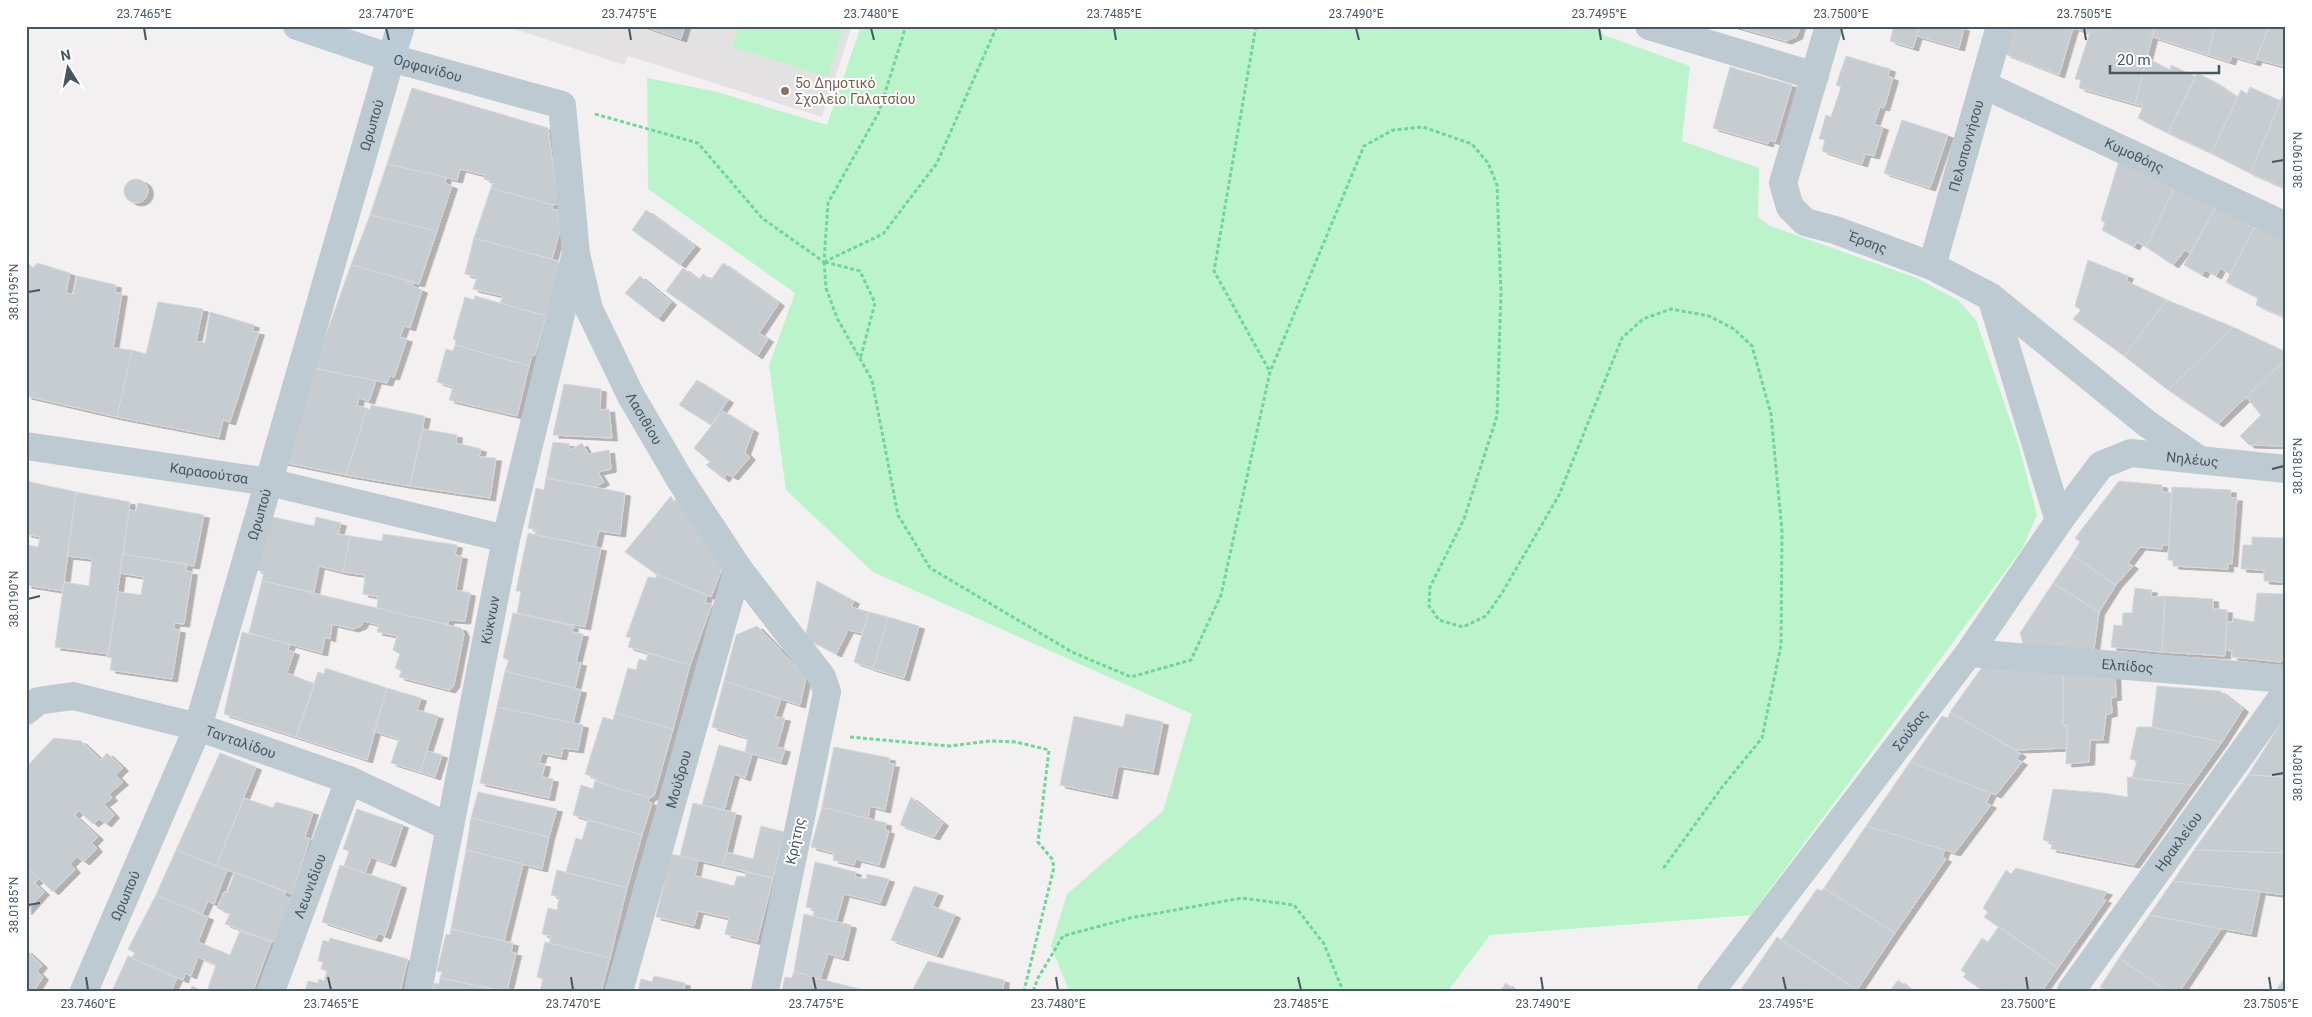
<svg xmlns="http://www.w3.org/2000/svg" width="2312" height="1017" font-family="Roboto,sans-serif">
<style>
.education{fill:#e4e1e3}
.green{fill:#bbf4cb}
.building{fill:#c7ccd0;stroke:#d4d7dd;filter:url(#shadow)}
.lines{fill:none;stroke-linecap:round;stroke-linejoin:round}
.path{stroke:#70d698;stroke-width:3;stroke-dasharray:4 2.5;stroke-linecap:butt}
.street{stroke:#bdcad1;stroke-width:28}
.secondary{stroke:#bcccd6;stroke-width:28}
.ticks{fill:none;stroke:#465760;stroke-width:2}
.education-dot{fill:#8d6e63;stroke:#fff;stroke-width:2}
.labels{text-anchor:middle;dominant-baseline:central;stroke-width:4;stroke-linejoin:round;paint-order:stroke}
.street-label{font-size:14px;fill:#465760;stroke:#fff}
.education-label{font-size:14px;fill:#785e54;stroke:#fff;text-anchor:start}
.neatline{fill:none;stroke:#465760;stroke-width:2}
.ticks-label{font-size:12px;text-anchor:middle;fill:#465760}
</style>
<defs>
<filter id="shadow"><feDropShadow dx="5.5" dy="3" stdDeviation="0" flood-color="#0004"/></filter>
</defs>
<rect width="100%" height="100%" fill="#f3f0f1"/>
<path class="education" d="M506 26H852L822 117 628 56 624 65Z"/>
<path class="green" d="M739 26H844L828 77 732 47Z
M861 26H1598L1604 35 1690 66 1682 141 1759 168 1758 217 1770 226 1917 278 1959 301 1976 320 2019 446 2037 515 2022 549 1751 915 1490 935 1448 991H1069L1051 946 1067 894 1163 811 1192 714 873 572 786 490 769 365 795 293 648 189 647 78 714 91 827 125Z"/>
<path class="building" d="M643 26H685L681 39Z
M1733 26H1800L1797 36 1786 41Z
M1894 26H1920L1913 48 1890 41Z
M1920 26H1957L1964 28 1959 48 1917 36Z
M2013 26 2073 28 2059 75 2005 54Z
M2068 26H2092L2090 33Z
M2092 26H2155L2135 104 2079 88 2081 80 2075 79Z
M2155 26H2215L2208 55 2153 37Z
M2215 26H2269L2255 63 2232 56 2230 62 2208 55Z
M2269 26H2286V67L2256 59Z
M1846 56 1890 69 1888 76 1893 78 1884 108 1880 107 1874 124 1883 127 1874 156 1865 154 1862 164 1822 151 1825 140 1819 139 1826 115 1831 117 1841 87 1836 85Z
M2147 58 2170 70 2171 65 2196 77 2168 133 2138 118 2143 106 2135 104Z
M1730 67 1792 85 1775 142 1769 140 1768 144 1713 128Z
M2197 73 2213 81 2238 98 2211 153 2168 133Z
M2250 87 2281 101 2250 173 2211 153 2241 90 2247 94Z
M412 88 548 128 558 204 553 205 491 188 493 182 484 179 485 175 460 169 457 180 387 164Z
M2283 95 2286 96V189L2250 173Z
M1902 120 1948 135 1930 188 1884 173Z
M2119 161 2171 181 2167 186 2174 189 2146 247 2137 242 2134 247 2102 230 2105 223 2101 220Z
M387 164 446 177 445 183 452 186 437 231 370 215Z
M124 191a12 12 0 1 1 24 0a12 12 0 1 1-24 0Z
M2177 183 2215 208 2190 253 2185 250 2173 265 2146 247Z
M491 188 553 205 551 209 557 210 560 230 552 259 474 238Z
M2218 203 2251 221 2248 225 2254 228 2230 274 2220 268 2216 276 2205 270 2202 275 2184 265Z
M646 210 695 246 680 265 632 230Z
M370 215 437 231 419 284 351 265Z
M2257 223 2286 237V318L2256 305 2258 298 2226 282Z
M474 238 558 261 559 276 546 316 500 303 503 296 473 289 477 277 465 274Z
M2088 260 2128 276 2126 281 2167 300 2124 356 2073 319 2081 310 2075 306Z
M37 263 70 273 66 293 73 294 77 276 116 285 115 293H122L113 348 132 350 117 417 26 396V266L29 264 33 268Z
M723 263 779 303 759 333 768 339 757 356 666 291 683 268 699 280 703 274 711 280Z
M351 265 414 282 412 286 422 290 410 328 404 326 400 337 407 339 394 377 390 376 387 383 314 368Z
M640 276 671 302 658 319 625 293Z
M475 296 546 316 535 355H532L529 366 455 345 456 340 453 339 465 297 474 300Z
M2167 300 2233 327 2168 390 2124 356Z
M158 302 203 309 196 341 205 343 210 312 254 325 252 331 259 332 230 422 223 420 219 437 117 417 132 350 146 354Z
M2233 327 2286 352V359L2218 424 2168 390Z
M455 345 529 366 517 416 449 400 453 387 437 382 446 349 453 351Z
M2286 359V446L2249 445 2240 436 2261 415 2246 397Z
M314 368 376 381 369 401 359 398 357 406 367 408 346 475 282 462Z
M697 380 728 400 711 425 679 405Z
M564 384 601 389 600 410 609 409 612 438 553 435Z
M371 405 425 416 410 486 346 475 367 408 370 410Z
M723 411 753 430 745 452 750 457 733 477 727 474 724 479 706 465 710 462 694 448Z
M423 429 457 435 456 443 481 449 479 457 496 458 490 498 410 486Z
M553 442 570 444 569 451 582 443 588 454 609 450 611 469 598 472 604 482 595 487 546 478Z
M546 478 625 493 620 534 599 531 595 547 535 535 536 530 528 528 536 488 544 490Z
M26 481 76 492 63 591 26 585 28 545 38 547 40 537 26 534Z
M2119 481 2162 485V492L2172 493 2169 545H2162V549L2140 547 2128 563 2133 566 2116 585 2072 555 2080 542 2075 538Z
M2172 487 2231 490 2230 498H2237L2232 564 2228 563V569L2173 566V560H2168Z
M76 492 130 502 109 654 55 647 64 582 89 586 92 559 67 556Z
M671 496 674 502 680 498 722 569 711 597 656 574 625 552Z
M138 503 204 515 194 566 123 554 129 510 136 511Z
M268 516 314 526 316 517 341 523 338 534 350 536 343 572 319 566 314 592 262 581 264 572 256 570Z
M528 533 601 548 585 627 517 613 521 591H516Z
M383 534 457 545 455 555 462 556 456 590 470 593 465 621 449 620 447 625 377 608 378 597 363 594 365 575 343 572 350 536 382 541Z
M2252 537 2286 538V582L2264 581V570L2241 569 2243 545H2252Z
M123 554 187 564 186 571 192 572 184 624 174 623V629L180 630 172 679 110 670 112 658 107 657 118 592 141 595 144 577 120 573Z
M2072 555 2116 585 2099 612 2053 583Z
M656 574 707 595 705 603 712 604 690 665 628 647 631 638 626 637 648 577 656 578Z
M262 581 461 628 464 634 454 685 450 690 399 677 402 671 395 668 400 654 393 650 397 636 377 632 379 625 364 621 361 626 353 629 332 624 330 639 325 637 322 653 249 633Z
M817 581 854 601 851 607 869 612 862 633 848 630 836 654 805 638Z
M2053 583 2099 612 2093 656 2025 651 2020 633Z
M2135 588 2152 590 2151 597 2165 596 2162 652 2111 647 2114 625 2122 626 2123 613H2132Z
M2257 593 2286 594V655L2281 662 2232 657V651L2225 650 2227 622H2233V618L2254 622Z
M2165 596 2213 599V609L2227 610 2225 656 2162 652Z
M869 612 888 617 873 669 854 662Z
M513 613 573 626 572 632 583 634 576 662 581 663 575 688 505 671 509 660 503 658Z
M888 617 919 626 904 678 873 669Z
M757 626 806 677 800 705 724 681 736 635Z
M242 632 290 644 288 650 294 652 287 673 315 684 296 737 224 714Z
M648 653 690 665 673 729 615 713 628 668 636 670 639 659 646 661Z
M1983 666 2063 668V725H2067V748L2016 750 1950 712Z
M325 668 387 688 367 760 296 737 318 672 324 674Z
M2063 668 2115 672 2116 697 2111 698 2112 713 2106 715 2103 740H2090L2089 762 2066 764 2067 725H2063Z
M505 671 581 690 573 723 497 707Z
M724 681 781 699 775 717 785 718 777 747 785 749 781 762 745 752 748 738 712 727Z
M2157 686 2220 691 2243 709 2222 742 2152 727Z
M387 688 421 698 417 710 438 716 420 772 391 763 399 739 373 731Z
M497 707 583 725 578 750 563 748 561 757 542 753 539 763 545 764 542 777 553 779 549 798 480 783Z
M1950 712 2021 754 2016 759 2022 762 1996 795 1910 762 1942 716 1948 718Z
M615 713 673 729 654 796 649 798 595 781 598 779 585 774 603 717 613 720Z
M1126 714 1163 722 1153 772 1118 766 1112 796 1060 785 1074 716 1123 727Z
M2286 715V777L2248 775Z
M2137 727H2152L2222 742 2191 785 2132 778 2137 761 2130 759Z
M54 738 81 741 101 760 107 753 123 768 116 775 123 782 109 794 112 798 104 804 114 815 106 824 99 819 93 824 79 811 74 815 98 837 92 843 97 849 84 862 77 857 70 864 75 870 53 892 26 866V767Z
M719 745 752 754 745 778 734 774 724 810 702 805Z
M834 747 890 758 889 764H894L885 810 870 806 868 819 822 807Z
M427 751 442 755 435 777 420 772Z
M220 753 256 767 216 866 176 850Z
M1910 762 1991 793 1986 803 1991 805 1955 853 1866 826Z
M2248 775 2286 777V853L2194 850Z
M2127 777 2191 785 2134 865 2051 849 2052 843 2043 840 2053 789 2103 793 2128 797Z
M595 781 649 798 648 802 652 803 642 835 573 815 581 785 593 789Z
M478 792 557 809 549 837 471 818Z
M911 797 943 823 934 837 900 825Z
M244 798 273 808 276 802 313 812 305 837 310 839 292 894 216 866Z
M693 803 736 813 723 866 680 856Z
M822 807 886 823 885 830 889 831 879 865 856 859 854 865 833 860 834 853 811 847Z
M357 809 403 825 390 864 371 857 365 873 344 866 349 851 343 849Z
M471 818 549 837 542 869 466 850Z
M588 820 642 835 627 888 566 872 576 838 582 840Z
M761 826 784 832 773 878 723 866 726 852 753 859Z
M1866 826 1945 850 1942 857 1946 859 1895 933 1824 888Z
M176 850 227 870 214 904 208 901 202 914 156 895Z
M466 850 523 864 504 941 451 929Z
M2194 850 2286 853V895L2173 881Z
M671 854 698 860 695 876 734 886 737 876 745 877 746 872 773 878 757 942 725 934 729 918 698 911 694 926 656 917Z
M815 862 856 872 855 877 866 879 867 874 889 879 880 903 844 894 836 922 813 916 814 909 806 907Z
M340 865 401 885 385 936 378 933 376 939 322 922Z
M26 866 39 879 34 883 44 892 26 912Z
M2016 868 2107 892 2102 899 2106 900 2058 968 1984 917 1988 912 1983 908 2006 870 2011 874Z
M557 870 627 888 610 958 549 943 551 936 542 934 548 908 557 910 559 897 551 895Z
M235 872 286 891 284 896 290 899 277 943 225 924 230 914 217 908 224 892 227 893Z
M2173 881 2260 891 2251 934 2149 915Z
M914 886 938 893 932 906 955 915 937 955 891 940Z
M1824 888 1895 933 1857 990 1781 940 1817 889 1822 891Z
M156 895 208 917 198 942 230 955 240 931 271 942 253 991H207L216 965 198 957 191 976 185 973 183 980 131 958 135 953 128 949Z
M804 914 851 925 843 958 828 954 820 979 794 971Z
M2149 915 2221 929 2180 991H2167L2119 958Z
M1999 926 2058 968 2042 991H1983L1963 977 1966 974 1961 970 1982 938 1988 942Z
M451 929 513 943 511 952 516 953 507 991 440 978 442 972 437 971 446 934 450 935Z
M1777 937 1857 990V991H1740Z
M330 938 408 959 400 991H305L308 981 318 983 319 979 324 981 327 971 321 969 323 962 318 961 323 940 329 942Z
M545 942 610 958 601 991H540L543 979 537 977Z
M26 950 42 965 37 971 43 977 34 991H26Z
M128 956 177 978 171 991H112Z
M2119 958 2167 991H2106L2100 987Z
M928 961 1004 980 1003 991H912Z
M794 971 820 979 868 991H782L785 977 792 978Z
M654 976 685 983 684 991H638L641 979 652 982Z
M2286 976V991H2277L2276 990Z
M440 978 500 991H433L434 983 439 984Z
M1898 980 1912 991H1890Z
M1506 983 1516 991H1500Z
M192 986 203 991H190Z"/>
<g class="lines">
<path class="path" d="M1256 26 1214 271 1270 372
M595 114 698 143 762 218 824 262 828 203 879 112 906 26
M824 262 826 288 837 318 872 380 898 515 930 568 1072 652 1131 677 1191 660 1221 595 1270 372 1364 146 1393 130 1423 127 1472 144 1488 163 1497 185 1501 293 1497 416 1464 519 1430 587 1429 606 1439 620 1463 627 1486 616 1502 593 1559 495 1622 338 1643 319 1671 309 1709 316 1734 329 1752 346 1771 414 1782 532 1781 645 1762 738 1723 786 1662 870
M824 262 883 234 937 163 997 26
M825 262 860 271 875 303 860 360
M850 737 949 746 990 741 1016 742 1049 750 1038 842 1052 859 1054 867 1024 991
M1033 991 1038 978 1063 936 1130 918 1242 898 1294 905 1324 944 1343 991"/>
<g class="street">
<path d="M1649 26 1815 76"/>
<path id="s1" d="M1829 26 1783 183 1790 207 1805 222 1835 230 1932 266 1991 297 2146 423 2197 458"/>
<path id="s2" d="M1984 85 2286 226"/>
<path id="s3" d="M1932 266 2000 26"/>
<path d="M1991 297 2059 521"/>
<path id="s4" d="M26 446 269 482 506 539"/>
<path id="s5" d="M1969 653 2286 679"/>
<path id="s6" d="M26 711 38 701 73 696 198 727 349 780 449 827"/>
<path id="s7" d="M84 991 198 727 391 58 562 105 576 254 589 309 631 396 679 478 738 568 822 677 827 692 765 991"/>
<path id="s8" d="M271 991 349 780"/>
<path id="s9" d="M418 991 506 539 575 257"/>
<path id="s10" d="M619 991 738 568"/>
<path id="s11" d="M1711 991 1969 653 2059 521 2101 465 2131 453 2286 469"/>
<path id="s12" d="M2071 991 2286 692"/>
</g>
<path class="secondary" d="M297 26 391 58 401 26"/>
</g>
<path class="ticks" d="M144 28 146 40M386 28 389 40M629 28 631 40M871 28 874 40M1114 28 1116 40M1356 28 1359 40M1599 28 1601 40M1841 28 1844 40M2084 28 2086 40M2272 162 2284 160M28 292 40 290M2272 469 2284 466M28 599 40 596M2272 775 2284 773M28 905 40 903M86 977 88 990M328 977 331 990M571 977 573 990M813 977 816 990M1056 977 1058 990M1298 977 1301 990M1541 977 1543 990M1783 977 1786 990M2026 977 2028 990M2269 977 2271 990"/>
<circle class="education-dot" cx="785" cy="91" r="5"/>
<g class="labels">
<g class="street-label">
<text stroke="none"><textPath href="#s7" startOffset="1022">Ορφανίδου</textPath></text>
<text stroke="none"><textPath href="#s7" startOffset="914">Ωρωπού</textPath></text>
<text stroke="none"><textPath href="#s3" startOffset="125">Πελοποννήσου</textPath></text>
<text stroke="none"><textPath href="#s2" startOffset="166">Κυμοθόης</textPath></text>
<text stroke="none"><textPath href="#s1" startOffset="276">Έρσης</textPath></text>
<text stroke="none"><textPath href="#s7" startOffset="1490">Λασιθίου</textPath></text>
<text stroke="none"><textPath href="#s11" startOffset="749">Νηλέως</textPath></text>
<text stroke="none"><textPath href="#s4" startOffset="185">Καρασούτσα</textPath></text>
<text stroke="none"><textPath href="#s7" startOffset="509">Ωρωπού</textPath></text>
<text stroke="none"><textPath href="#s9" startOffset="378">Κύκνων</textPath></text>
<text stroke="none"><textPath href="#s5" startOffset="159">Ελπίδος</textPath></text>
<text stroke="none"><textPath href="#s11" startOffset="328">Σούδας</textPath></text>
<text stroke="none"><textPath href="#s6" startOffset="225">Τανταλίδου</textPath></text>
<text stroke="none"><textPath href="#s10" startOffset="220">Μούδρου</textPath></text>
<text transform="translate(795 841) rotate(-78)">Κρήτης</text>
<text stroke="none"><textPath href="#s12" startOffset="184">Ηρακλείου</textPath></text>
<text stroke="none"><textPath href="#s8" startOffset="112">Λεωνιδίου</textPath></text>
<text stroke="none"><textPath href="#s7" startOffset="104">Ωρωπού</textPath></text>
</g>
<g class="education-label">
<text x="795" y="83">5ο Δημοτικό<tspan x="795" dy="16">Σχολείο Γαλατσίου</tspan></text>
</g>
</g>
<rect width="2312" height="1017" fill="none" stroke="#ffffff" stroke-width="55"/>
<g transform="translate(68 68) rotate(349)" stroke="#ffffff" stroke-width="4" paint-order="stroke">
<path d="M0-4L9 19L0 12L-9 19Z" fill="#465760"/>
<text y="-8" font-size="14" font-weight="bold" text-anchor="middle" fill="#465760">N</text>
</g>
<path d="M2110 65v8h109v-8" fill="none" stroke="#465760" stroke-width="2.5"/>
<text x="2117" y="65" font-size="15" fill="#465760" stroke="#ffffff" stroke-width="4" paint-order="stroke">20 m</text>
<rect x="28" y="28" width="2256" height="962" class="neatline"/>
<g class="ticks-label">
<text x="144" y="18">23.7465°E</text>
<text x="386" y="18">23.7470°E</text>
<text x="629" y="18">23.7475°E</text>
<text x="871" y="18">23.7480°E</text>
<text x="1114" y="18">23.7485°E</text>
<text x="1356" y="18">23.7490°E</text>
<text x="1599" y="18">23.7495°E</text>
<text x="1841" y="18">23.7500°E</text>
<text x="2084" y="18">23.7505°E</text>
<text transform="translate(2298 160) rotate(-90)" y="4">38.0190°N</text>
<text transform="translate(14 292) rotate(-90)" y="4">38.0195°N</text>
<text transform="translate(2298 466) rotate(-90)" y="4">38.0185°N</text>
<text transform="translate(14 599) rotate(-90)" y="4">38.0190°N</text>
<text transform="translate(2298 773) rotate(-90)" y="4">38.0180°N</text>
<text transform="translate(14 905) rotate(-90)" y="4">38.0185°N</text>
<text x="88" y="1008">23.7460°E</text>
<text x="331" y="1008">23.7465°E</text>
<text x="573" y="1008">23.7470°E</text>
<text x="816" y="1008">23.7475°E</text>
<text x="1058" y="1008">23.7480°E</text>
<text x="1301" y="1008">23.7485°E</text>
<text x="1543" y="1008">23.7490°E</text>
<text x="1786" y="1008">23.7495°E</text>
<text x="2028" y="1008">23.7500°E</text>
<text x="2271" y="1008">23.7505°E</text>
</g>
</svg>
